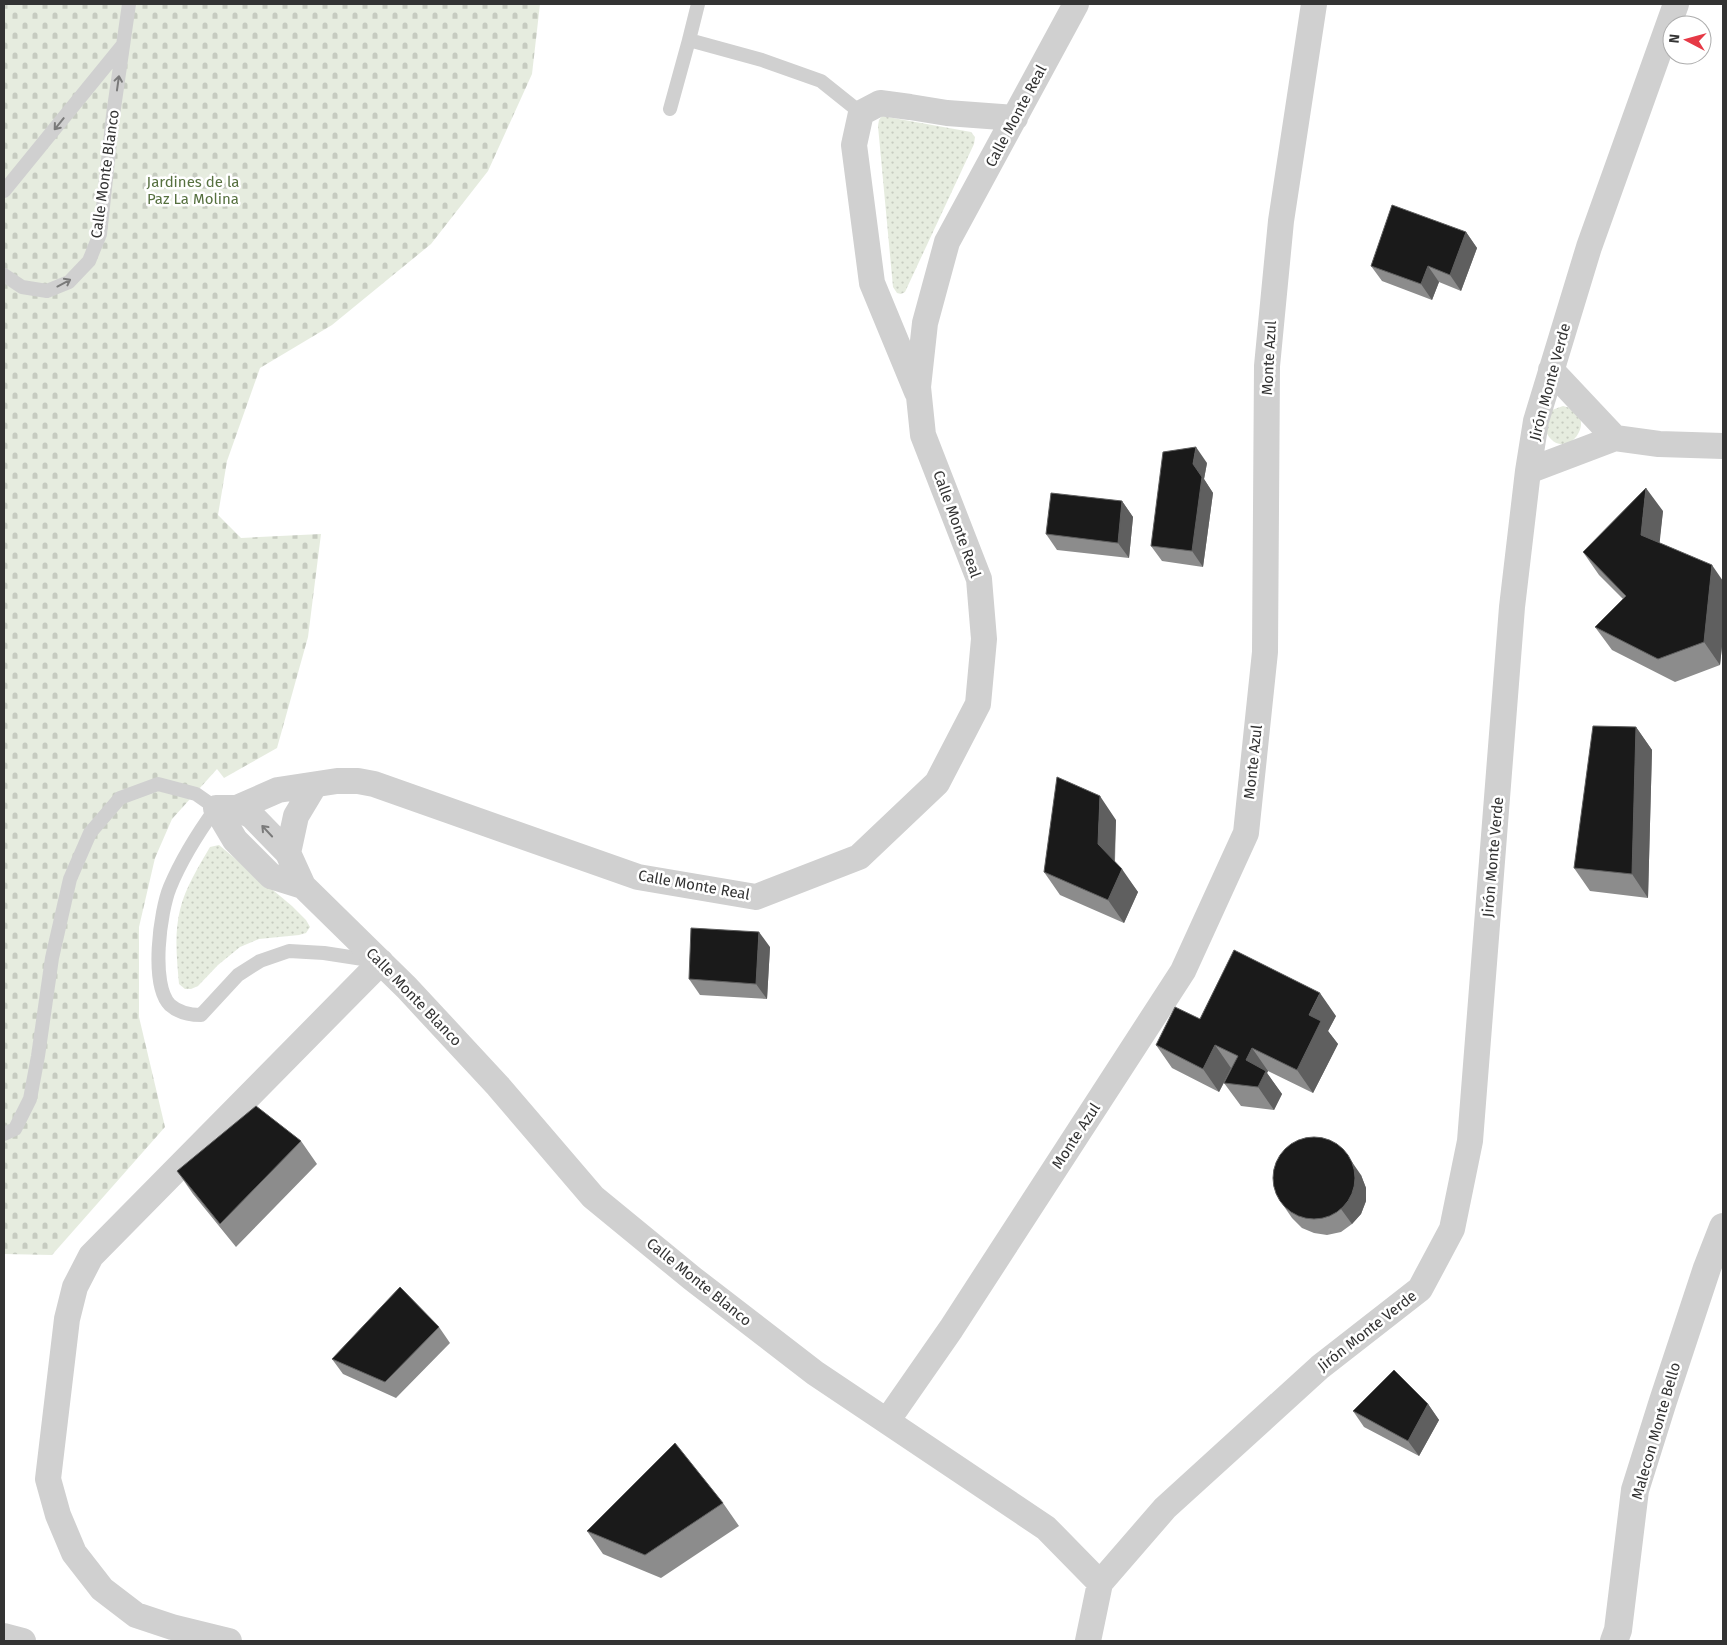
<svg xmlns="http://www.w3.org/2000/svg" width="1727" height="1645" font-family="'Fira Sans',sans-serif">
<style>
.grass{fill:url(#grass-dots)}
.cemetery{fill:url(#cemetery-stones)}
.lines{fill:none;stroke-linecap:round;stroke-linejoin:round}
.service{stroke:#d0d0d0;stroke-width:14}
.minor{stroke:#d0d0d0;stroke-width:26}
.tertiary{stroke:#d0d0d0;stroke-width:28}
.wall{fill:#8c8c8c}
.shaded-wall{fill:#5f5f5f}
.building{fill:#1a1a1a;stroke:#5f5f5f}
.oneway{stroke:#7a7a7a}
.labels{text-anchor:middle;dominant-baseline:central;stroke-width:5;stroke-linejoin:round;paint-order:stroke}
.street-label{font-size:15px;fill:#333;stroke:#fff}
.park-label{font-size:15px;fill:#56703f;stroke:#fff}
</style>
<defs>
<pattern id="grass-dots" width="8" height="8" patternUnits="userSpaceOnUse" patternTransform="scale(1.25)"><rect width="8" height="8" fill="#e6ecdf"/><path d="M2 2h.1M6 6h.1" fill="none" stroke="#c6cbc0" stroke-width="1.8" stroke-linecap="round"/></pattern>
<pattern id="cemetery-stones" width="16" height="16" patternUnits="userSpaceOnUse" patternTransform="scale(1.25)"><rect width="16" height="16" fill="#e6ecdf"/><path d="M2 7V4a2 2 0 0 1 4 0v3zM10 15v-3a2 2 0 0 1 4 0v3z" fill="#c6cbc0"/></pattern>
</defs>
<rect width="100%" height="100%" fill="#fff"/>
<path class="grass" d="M882 116 971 132 975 137 974 144 905 292 901 294 897 293 893 287 878 126 879 120Z
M1563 406C1604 414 1565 468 1546 432L1552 410Z
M219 845 292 906 306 920 310 927 306 933 299 935 259 939 240 947 218 965 198 986 191 989H185L179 984C177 960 174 934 180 910 185 888 199 866 210 847Z"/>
<path class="cemetery" d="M4 4H540L532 74 488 171 431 244 332 325 260 368 227 461 218 515 241 538 321 534 308 637 277 748 224 778 217 769 172 819 155 858 139 927V1017L165 1127 52 1255 4 1254Z"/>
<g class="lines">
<path class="service" d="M698 4 689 40 762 60 821 81 861 113
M670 109 689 40
M4 191 122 46
M4 275 22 287 47 291 69 282 89 261 100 234 113 115 129 4
M4 1134 15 1129 30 1099 38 1056 52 958 70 879 90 833 120 798 158 784 196 794 216 808C198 833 182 858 170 887 160 911 150 985 170 1005 179 1013 190 1015 201 1015L238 975 260 961 289 951 324 953 376 961"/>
<path class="minor" d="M1551 370 1615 438
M917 392 872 283 854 145 861 113 880 103 910 107 947 113 1015 118
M1528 471 1615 438 1659 444 1723 446
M237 808 278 790 337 781H358L374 784 638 877 756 897 859 857 937 783 978 704 984 639 979 579 923 435 918 387 925 323 947 242 1076 4
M288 853 296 816 314 786
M303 886 271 876 235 840 216 808H237L252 816 288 853 303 886 407 988 498 1086 593 1197 693 1279 815 1373 1046 1528 1100 1583
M887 1421 951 1329 1183 971 1246 833 1265 652 1267 366 1281 221 1314 4
M4 1636 23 1641
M229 1641 172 1627 136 1615 102 1589 74 1553 58 1515 48 1479 67 1319 75 1287 91 1256 381 962
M1088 1641 1100 1583 1165 1508 1320 1367 1420 1289 1452 1229 1470 1141 1512 607 1528 471 1536 421 1589 247 1676 4"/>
<path class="tertiary" d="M1614 1641 1618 1630 1635 1490 1663 1401 1707 1268 1723 1227"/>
</g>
<path class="wall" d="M1466 232 1477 248 1461 291 1439 282 1432 300 1382 281 1371 266Z
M1207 463 1204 479 1213 493 1203 567 1162 561 1151 546Z
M1122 501 1133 517 1129 558 1057 550 1046 534Z
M1663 511 1659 543 1723 581V637L1720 665 1675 682 1612 650 1595 627 1623 599 1599 575 1583 552Z
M1636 727 1652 750 1648 898 1590 891 1574 868Z
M1116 820 1115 862 1138 892 1124 923 1060 895 1044 872Z
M770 947 767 999 700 995 689 979Z
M1336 1016 1328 1031 1338 1044 1313 1093 1268 1071 1267 1073 1282 1094 1274 1110 1241 1106 1224 1083 1232 1068 1219 1092 1172 1068 1156 1045 1200 1019Z
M301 1141 317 1164 236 1247 193 1194 177 1171Z
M1361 1175 1366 1188V1201L1361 1214 1352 1224 1341 1232 1327 1235 1314 1233 1302 1228 1292 1218 1281 1202Z
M439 1327 450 1343 396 1398 343 1374 332 1359Z
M1428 1404 1439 1420 1419 1456 1364 1427 1353 1411Z
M723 1503 739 1526 661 1578 603 1554 587 1531Z"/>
<path class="shaded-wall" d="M1466 232 1477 248 1461 291 1450 275Z
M1428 266 1439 282 1432 300 1421 284Z
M1196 447 1207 463 1204 479 1213 493 1203 567 1192 551 1193 464Z
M1646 488 1663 511 1658 558 1641 535Z
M1122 501 1133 517 1129 558 1118 543Z
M1712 565 1723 581V637L1720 665 1704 642Z
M1636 727 1652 750 1648 898 1632 874Z
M1100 796 1116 820 1114 868 1098 844Z
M1122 869 1138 892 1124 923 1108 900Z
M759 932 770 947 767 999 756 984Z
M1320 993 1336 1016 1328 1031 1338 1044 1313 1093 1297 1070 1309 1015Z
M1215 1045 1231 1068 1219 1092 1203 1069Z
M1252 1048 1268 1071 1267 1073 1282 1094 1274 1110 1258 1087 1246 1060Z
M1343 1149 1361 1175 1366 1188V1201L1361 1214 1352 1224 1341 1209Z
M1428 1404 1439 1420 1419 1456 1408 1441Z"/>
<path class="building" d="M1392 205 1466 232 1450 275 1428 266 1421 284 1371 266Z
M1196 447 1193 464 1202 477 1192 551 1151 546 1163 452Z
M1646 488 1641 535 1712 565 1704 642 1658 659 1595 627 1626 596 1583 552Z
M1051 493 1122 501 1118 543 1046 534Z
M1593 726 1636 727 1632 874 1574 868Z
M1057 777 1100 796 1098 844 1122 869 1108 900 1044 872Z
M691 928 759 932 756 984 689 979Z
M1234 950 1320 993 1309 1015 1321 1021 1297 1070 1252 1048 1246 1060 1266 1071 1258 1087 1224 1083 1238 1056 1215 1045 1203 1069 1156 1045 1175 1007 1200 1019Z
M256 1106 301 1141 220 1224 177 1171Z
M1273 1178a41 41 0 1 1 82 0a41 41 0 1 1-82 0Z
M400 1287 439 1327 385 1382 332 1359Z
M1394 1370 1428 1404 1408 1441 1353 1411Z
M675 1443 723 1503 645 1555 587 1531Z"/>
<defs><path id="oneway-shaft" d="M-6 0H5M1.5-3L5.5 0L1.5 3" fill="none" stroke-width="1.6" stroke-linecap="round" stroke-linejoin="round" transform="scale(1.25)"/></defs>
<g class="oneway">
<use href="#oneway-shaft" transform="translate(118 83) rotate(-82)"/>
<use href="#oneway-shaft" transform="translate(59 124) rotate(129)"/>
<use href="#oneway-shaft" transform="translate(64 283) rotate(-28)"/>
<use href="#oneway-shaft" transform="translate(267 831) rotate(-133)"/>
</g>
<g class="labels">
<g class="street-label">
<text transform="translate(1016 116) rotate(-62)">Calle Monte Real</text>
<text transform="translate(105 174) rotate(-82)">Calle Monte Blanco</text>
<text transform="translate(1269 358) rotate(-87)">Monte Azul</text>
<text transform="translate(1550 382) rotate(-75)">Jirón Monte Verde</text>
<text transform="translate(957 524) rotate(70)">Calle Monte Real</text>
<text transform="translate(1253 762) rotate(-84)">Monte Azul</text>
<text transform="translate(1493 857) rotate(-85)">Jirón Monte Verde</text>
<text transform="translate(694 885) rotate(10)">Calle Monte Real</text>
<text transform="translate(414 997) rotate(46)">Calle Monte Blanco</text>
<text transform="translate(1076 1136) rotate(-57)">Monte Azul</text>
<text transform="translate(699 1282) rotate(39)">Calle Monte Blanco</text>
<text transform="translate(1367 1331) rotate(-38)">Jirón Monte Verde</text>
<text transform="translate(1656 1431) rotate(-74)">Malecon Monte Bello</text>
</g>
<g class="park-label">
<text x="193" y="182">Jardines de la<tspan x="193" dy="17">Paz La Molina</tspan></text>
</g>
</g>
<rect width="1727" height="1645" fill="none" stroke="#333333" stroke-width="10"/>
<g transform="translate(1687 40) rotate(276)"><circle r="24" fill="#ffffff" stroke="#adadad"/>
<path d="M0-4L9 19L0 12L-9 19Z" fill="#e63946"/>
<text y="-8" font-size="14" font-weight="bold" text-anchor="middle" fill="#333333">N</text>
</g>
</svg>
